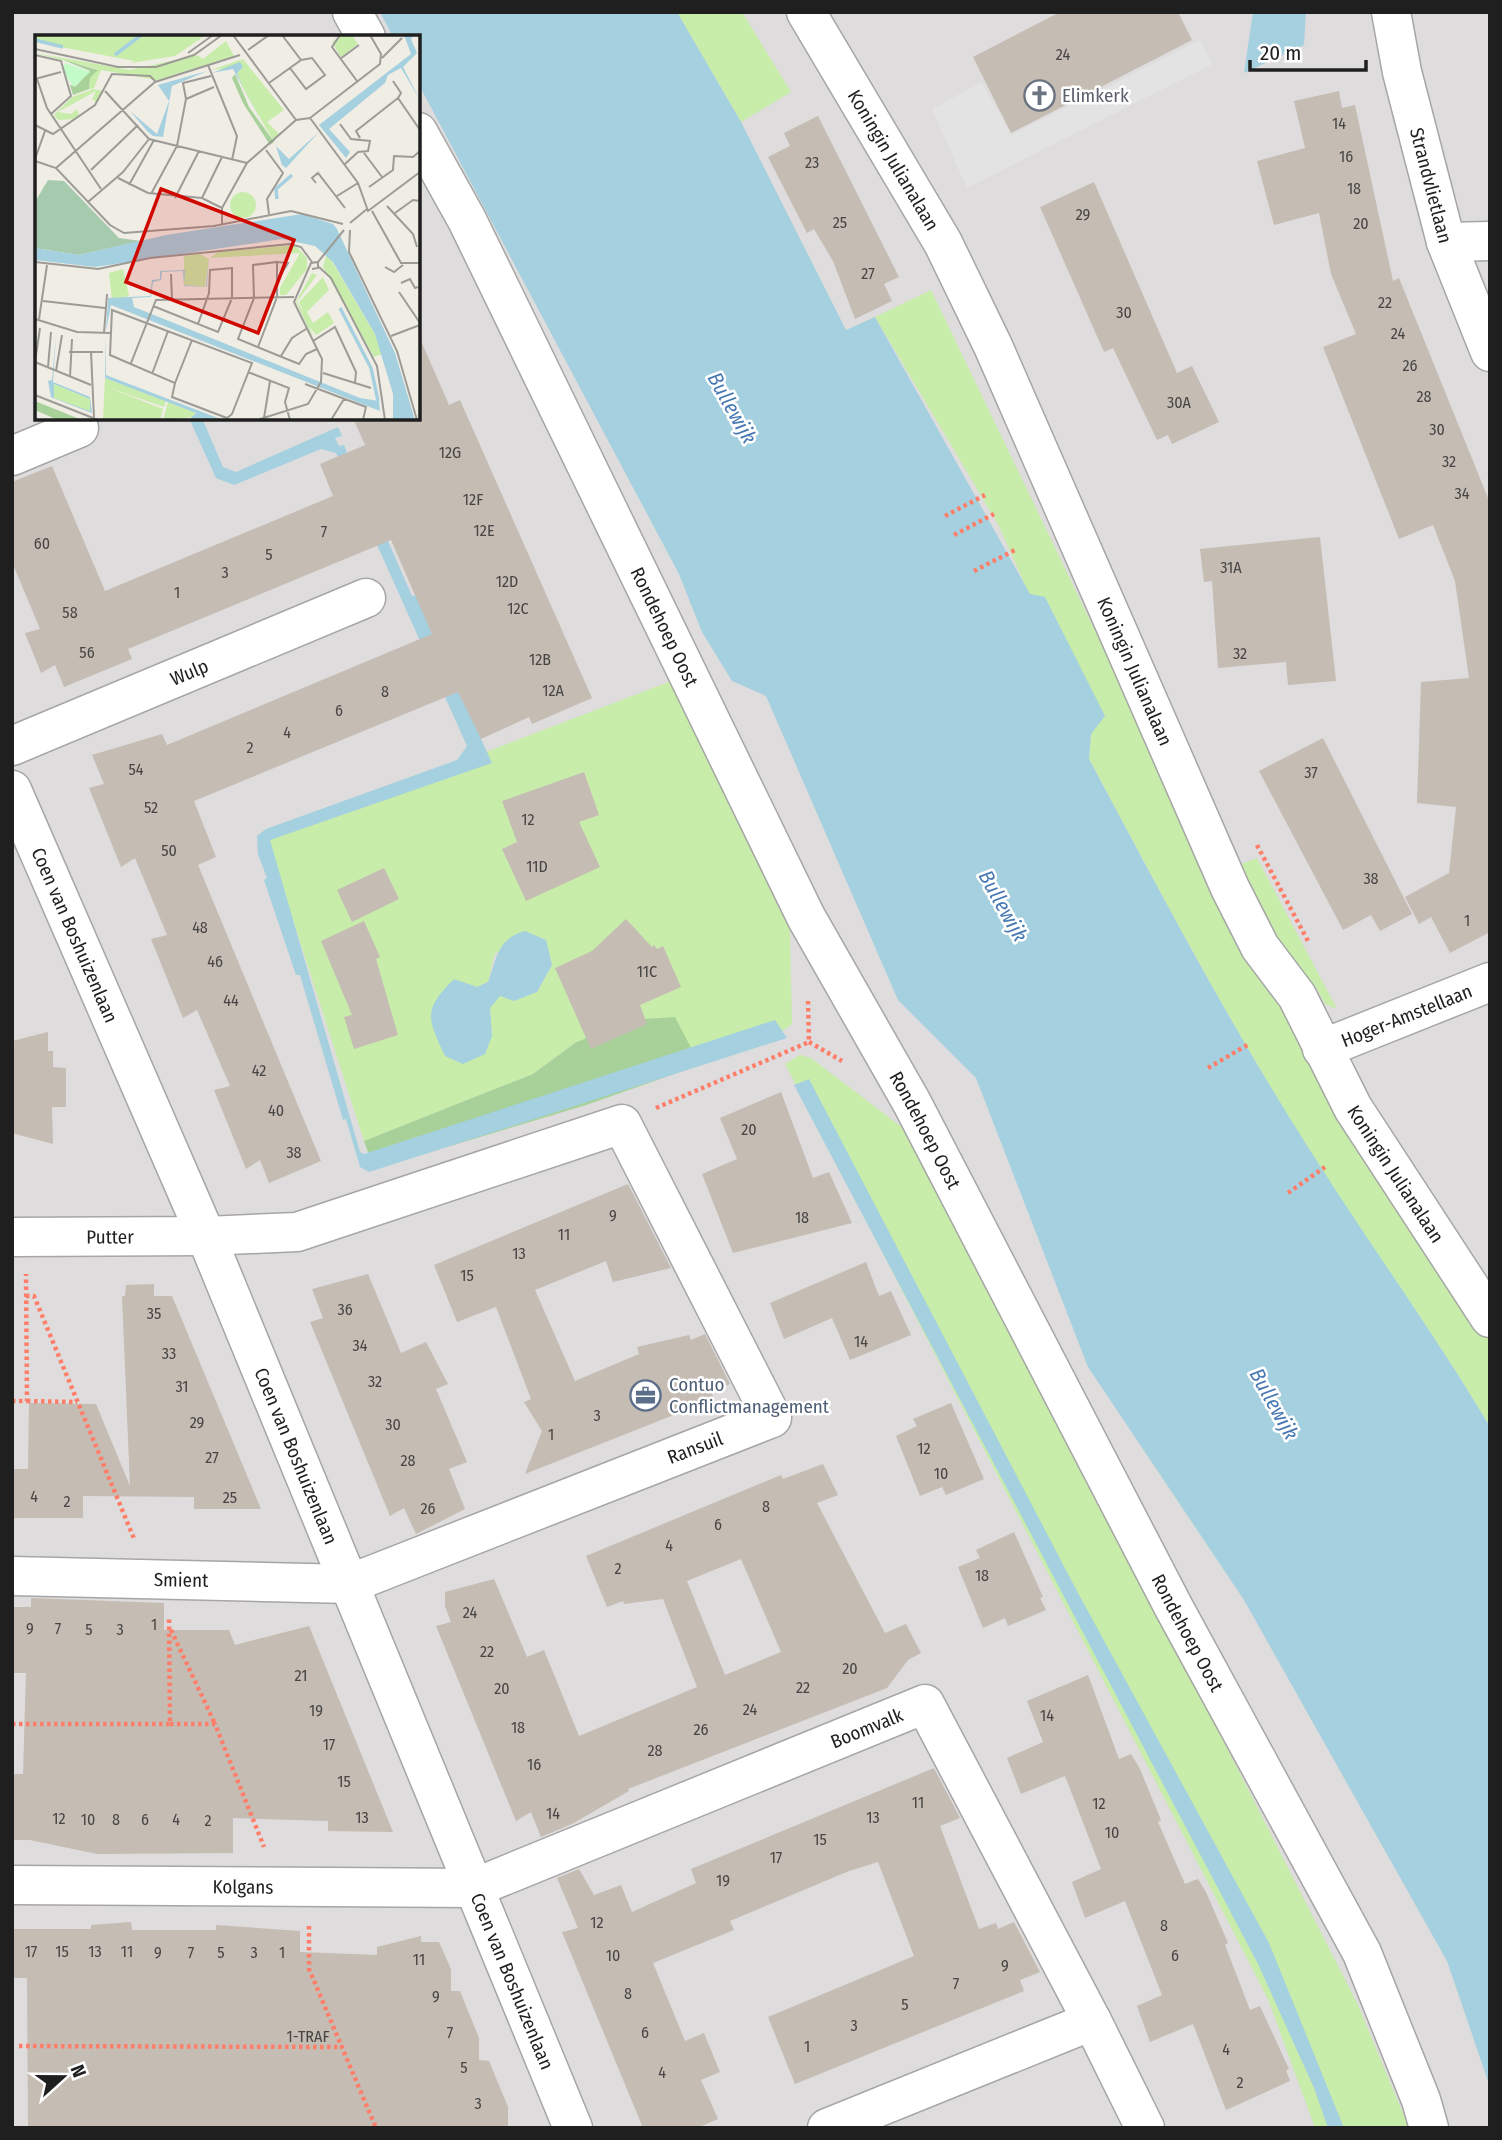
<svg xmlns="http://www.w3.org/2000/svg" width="1502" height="2140" font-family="'Fira Sans Condensed',sans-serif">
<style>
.residential{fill:#dedcdc;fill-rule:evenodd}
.grass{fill:#c8ecaa;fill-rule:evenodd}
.forest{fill:#a7d199}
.parking{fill:#e3e3e3}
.water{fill:#a5d0df}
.building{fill:#c5bcb4;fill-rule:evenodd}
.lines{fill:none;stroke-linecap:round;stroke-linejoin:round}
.minor-casing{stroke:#a6a6a6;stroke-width:41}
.path{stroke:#fe7e69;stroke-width:4.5;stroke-dasharray:3.5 3.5;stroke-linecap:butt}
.minor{stroke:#fff;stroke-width:38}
.labels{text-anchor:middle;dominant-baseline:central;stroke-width:5;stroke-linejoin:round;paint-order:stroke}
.number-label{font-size:16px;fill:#484644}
.worship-label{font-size:19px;fill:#5b616d;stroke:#fff;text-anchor:start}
.street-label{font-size:19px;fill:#1f1f1f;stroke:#fff}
.service-label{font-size:19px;fill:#4e5e75;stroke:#fff;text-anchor:start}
.water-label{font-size:21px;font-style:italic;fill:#4879b3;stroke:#fff}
.inset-river{fill:none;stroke:#a5d0df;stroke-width:3.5}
.inset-road{fill:none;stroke:#9c9b96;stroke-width:2}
.view{fill:#cf0800;fill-opacity:0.15;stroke:#cf0800;stroke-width:3.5}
.inset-edge{fill:none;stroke:#1f1f1f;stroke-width:3.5}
</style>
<rect width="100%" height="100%" fill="#f0ede5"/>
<path class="residential" d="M12 12H1490V2128H12ZM37 37H418V418H37Z"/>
<path class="grass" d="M677 12H742L791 92 741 122Z
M931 290 1215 880 1343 1101 1490 1338V1427C1433 1331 1367 1241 1307 1147 1228 1021 1159 890 1089 759L1091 734 999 526 875 317Z
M679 678 789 892 792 1024 766 1043 700 1065 575 1043 533 1074 364 1141 266 836ZM546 940 552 966 537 992 500 996 490 1007 492 1036 477 987 488 982 495 953Z
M1257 858 1337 1009 1325 1004 1316 987 1273 943 1239 865Z
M800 1055 811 1058 916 1138 1358 2005 1409 2128H1315L1268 1999 785 1064Z"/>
<path class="forest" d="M675 1017 700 1065 586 1105 374 1169 364 1141 533 1074 575 1043 628 1020Z"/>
<path class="parking" d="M1200 40 1213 64 967 188 932 109 982 82 1011 135Z"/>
<path class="water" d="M380 12H677L741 122 846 330 875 317 1030 594 1045 597 1105 716 1091 734 1089 759C1159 890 1228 1022 1308 1147 1367 1241 1433 1331 1490 1427V2087L1447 1961 1244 1600 1088 1367 976 1078 898 1000 766 696 732 681 702 632 679 574 418 83V37H393Z
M1253 12H1306L1304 45 1244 73Z
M189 418H202L223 467 236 472 338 427 342 436 335 438 339 446 344 445 354 471 357 470 412 596 416 595 492 763 270 840 360 1152 364 1154 775 1020 787 1038 369 1172 360 1167 346 1119 343 1120 300 975H296L264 880 267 878 258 854 257 836 266 829 457 760 467 746 336 453 321 449 234 485 216 478Z
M525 931 546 940 552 965 537 992 514 1001 500 996 490 1008 492 1036 485 1054 463 1064 445 1056C427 1018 423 1010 454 979L477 987 488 982C497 959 497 938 525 931Z
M809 1079 1078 1593 1269 1943 1344 2128H1328L1314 2088 1258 1964 794 1085Z"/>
<path class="building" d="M1060 12H1178L1192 40 1011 133 973 57Z
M1339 91 1342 108 1355 105 1393 281 1399 278 1490 503V932L1450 953 1431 917 1419 924 1405 897 1449 873 1456 807 1417 803 1421 682 1469 678 1455 581 1433 525 1399 539 1323 347 1356 334 1331 274 1319 213 1274 225 1257 161 1305 148 1294 101Z
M818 116 899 277 884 284 892 301 855 319 833 261 814 229 807 233 768 157 790 146 784 133Z
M1094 182 1177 373 1192 366 1219 422 1172 444 1168 435 1157 440 1113 348 1104 352 1040 207Z
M418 334 449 405 460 400 592 698 532 724 529 717 481 739 458 692 194 801 216 857 198 865 321 1161 269 1183 260 1160 246 1169 214 1090 230 1086 197 1010 183 1018 151 939 167 935 135 858 121 867 89 788 104 784 92 755 162 734 167 745 432 634 391 540 128 649 132 659 64 687 55 665 41 673 25 633 40 629 12 562V482L52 466 105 591 333 496 320 464 365 445 353 418H418Z
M1320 537 1336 681 1288 685 1286 662 1218 668 1212 581 1204 582 1200 549Z
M1323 738 1412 914 1380 931 1371 915 1343 930 1259 771Z
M584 772 599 815 579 822 600 867 526 901 502 849 517 842 502 801Z
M384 868 399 899 352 922 337 890Z
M626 919 652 947 654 945 657 949 663 946 681 987 640 1005 647 1024 591 1049 555 968 592 951Z
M364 921 380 957 376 959 398 1035 354 1049 344 1017 352 1015 321 941Z
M48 1032V1051H53V1067L66 1068V1107H52L53 1144 12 1133V1041Z
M781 1092 813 1178 829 1172 852 1223 733 1253 702 1174 737 1159 720 1118Z
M628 1184 671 1268 613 1282 606 1261 535 1290 575 1381 639 1354 637 1347 689 1335 691 1340 705 1334 730 1384 711 1391 714 1399 525 1474 542 1431 524 1402 531 1399 496 1307 457 1322 434 1265Z
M866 1262 879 1296 891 1291 911 1335 850 1360 832 1318 784 1339 770 1303Z
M368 1274 401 1353 426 1342 448 1384 436 1389 467 1462 449 1469 465 1509 416 1534 404 1508 390 1516 310 1322 323 1318 312 1289Z
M154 1284V1296H172L261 1509H194V1497L83 1496V1518H12V1469H28L29 1403 96 1404 130 1486 122 1296H125L126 1285Z
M951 1403 984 1479 946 1495 942 1487 920 1496 896 1436 917 1426 913 1419Z
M823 1464 838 1495 817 1503 885 1633 906 1624 921 1653 908 1660 887 1688 628 1789 629 1791 572 1824 541 1837 531 1812 516 1821 436 1626 451 1622 445 1606V1592L494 1579 527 1657 544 1650 579 1736 697 1687 663 1599 624 1604 623 1601 607 1607 586 1556 781 1475 783 1479ZM741 1559 781 1652 725 1675 687 1581Z
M1014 1532 1043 1597 1040 1598 1046 1610 1008 1626 1005 1618 983 1628 958 1567 980 1558 976 1550Z
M31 1598 164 1603V1630H229L235 1645 309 1626 393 1832 328 1831V1821L233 1818V1853L97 1854 30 1840H12V1774H23L26 1673H12V1607H31Z
M1088 1675 1119 1759 1131 1754 1140 1769 1161 1820 1158 1822 1185 1884 1198 1879 1206 1892 1228 1943 1225 1945 1250 2010 1260 2006 1289 2069 1286 2070 1290 2081 1226 2110 1193 2024 1150 2042 1137 2006 1162 1995 1125 1901 1085 1918 1072 1882 1101 1869 1065 1776 1021 1794 1007 1758 1043 1742 1027 1701Z
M934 1768 960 1818 940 1826 979 1929 996 1923 998 1929 1014 1922 1040 1972 1020 1980 1024 1991 795 2084 768 2017 914 1956 878 1862 849 1871 730 1921 734 1930 653 1963 685 2041 704 2033 720 2072 701 2080 718 2119 697 2128H643L562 1932 578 1928 557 1878 579 1869 594 1895 621 1885 632 1912 696 1883 691 1869Z
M131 1922 132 1930H216V1925L300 1931V1952L377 1955V1947L421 1936V1942H439L451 1969V1991H460L479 2038V2060L489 2061 508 2107V2128H28L27 1978H12V1929H91V1925Z"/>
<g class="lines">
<defs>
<g id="minor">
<path d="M352 12 366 37"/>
<path id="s1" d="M806 12 943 243 993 346 1230 888 1260 947 1297 996 1353 1108 1490 1318"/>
<path id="s2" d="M1391 12 1402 72 1446 242 1490 352"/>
<path id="s3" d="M418 132 467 220 806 917 912 1103 1173 1606 1362 1953 1421 2100 1429 2128"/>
<path d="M1446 242 1490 241"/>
<path d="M12 456 79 428"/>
<path id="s4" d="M12 746 366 598"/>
<path id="s5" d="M12 790 206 1236 573 2128"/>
<path id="s6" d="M1322 1049 1490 982"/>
<path id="s7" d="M12 1237 206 1236 297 1232 622 1124 772 1418 349 1584 12 1576"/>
<path id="s8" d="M12 1885 474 1888 925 1704 1092 2021 827 2128"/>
<path d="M1092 2021 1145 2128"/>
</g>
</defs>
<use href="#minor" class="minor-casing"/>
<path class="path" d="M945 516 985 495
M954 535 994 514
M974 571 1015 550
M1257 845 1309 943
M808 1001 809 1042
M809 1042 842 1061
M1208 1068 1249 1044
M656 1108 809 1042
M1288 1193 1325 1167
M26 1296H34L135 1541
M12 1401H27L26 1274
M27 1401 77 1402
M171 1630 215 1724
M12 1724H170L169 1619
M170 1724H215L264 1847
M309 1926V1969L376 2128
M19 2046 342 2047"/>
<use href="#minor" class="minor"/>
</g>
<defs>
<symbol id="church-ring" viewBox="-11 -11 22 22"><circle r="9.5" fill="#fff" stroke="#6b7280" stroke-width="1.5"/><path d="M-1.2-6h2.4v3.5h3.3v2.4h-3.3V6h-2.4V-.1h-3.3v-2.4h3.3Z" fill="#6b7280"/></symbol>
<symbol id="office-ring" viewBox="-11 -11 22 22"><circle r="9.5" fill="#fff" stroke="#5c6f8a" stroke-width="1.5"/><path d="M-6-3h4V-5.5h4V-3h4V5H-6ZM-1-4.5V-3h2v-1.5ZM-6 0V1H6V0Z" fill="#5c6f8a"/></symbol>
</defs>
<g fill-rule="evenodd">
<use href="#church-ring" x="1022" y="78" width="35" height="35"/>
<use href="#office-ring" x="628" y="1378" width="35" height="35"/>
</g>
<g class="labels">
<g class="number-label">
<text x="1063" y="54">24</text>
<text x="1339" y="123">14</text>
<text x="1346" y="156">16</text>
<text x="812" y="162">23</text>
<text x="1354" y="188">18</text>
<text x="1083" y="214">29</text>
<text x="840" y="222">25</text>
<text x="1361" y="223">20</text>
<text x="868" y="273">27</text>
<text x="1385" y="302">22</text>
<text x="1124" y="312">30</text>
<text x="1398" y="333">24</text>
<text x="1410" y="365">26</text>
<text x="1424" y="396">28</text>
<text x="1179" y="402">30A</text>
<text x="1437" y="429">30</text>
<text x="450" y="452">12G</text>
<text x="1449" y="461">32</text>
<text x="1462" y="493">34</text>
<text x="473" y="499">12F</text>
<text x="484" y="530">12E</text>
<text x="324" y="531">7</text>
<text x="42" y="543">60</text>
<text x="269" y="554">5</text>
<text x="1231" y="567">31A</text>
<text x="225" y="572">3</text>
<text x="507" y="581">12D</text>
<text x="177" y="592">1</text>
<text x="518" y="608">12C</text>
<text x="70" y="612">58</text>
<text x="87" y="652">56</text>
<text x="1240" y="653">32</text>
<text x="540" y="659">12B</text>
<text x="553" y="690">12A</text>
<text x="385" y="691">8</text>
<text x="339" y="710">6</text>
<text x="287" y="732">4</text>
<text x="250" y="747">2</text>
<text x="136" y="769">54</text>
<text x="1311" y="772">37</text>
<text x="151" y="807">52</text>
<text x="528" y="819">12</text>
<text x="169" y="850">50</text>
<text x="537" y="866">11D</text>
<text x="1371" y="878">38</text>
<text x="1467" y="920">1</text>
<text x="200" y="927">48</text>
<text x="215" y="961">46</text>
<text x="647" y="971">11C</text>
<text x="231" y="1000">44</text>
<text x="259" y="1070">42</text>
<text x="276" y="1110">40</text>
<text x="749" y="1129">20</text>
<text x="294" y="1152">38</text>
<text x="613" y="1215">9</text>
<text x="802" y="1217">18</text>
<text x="564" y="1234">11</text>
<text x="519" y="1253">13</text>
<text x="467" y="1275">15</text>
<text x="345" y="1309">36</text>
<text x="154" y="1313">35</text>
<text x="861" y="1341">14</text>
<text x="360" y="1345">34</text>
<text x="169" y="1353">33</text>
<text x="375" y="1381">32</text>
<text x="182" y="1386">31</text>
<text x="597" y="1415">3</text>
<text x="197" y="1422">29</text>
<text x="393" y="1424">30</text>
<text x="551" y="1434">1</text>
<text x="924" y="1448">12</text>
<text x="212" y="1457">27</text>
<text x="408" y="1460">28</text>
<text x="941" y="1473">10</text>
<text x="34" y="1496">4</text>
<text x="230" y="1497">25</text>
<text x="67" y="1501">2</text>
<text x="766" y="1506">8</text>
<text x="428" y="1508">26</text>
<text x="718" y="1524">6</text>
<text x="669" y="1545">4</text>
<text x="618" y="1568">2</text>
<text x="982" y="1575">18</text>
<text x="470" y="1612">24</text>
<text x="154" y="1624">1</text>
<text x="30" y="1628">9</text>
<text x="58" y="1628">7</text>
<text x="89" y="1629">5</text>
<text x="120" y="1629">3</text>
<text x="487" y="1651">22</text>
<text x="850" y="1668">20</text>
<text x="301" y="1675">21</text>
<text x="803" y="1687">22</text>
<text x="502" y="1688">20</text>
<text x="750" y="1709">24</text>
<text x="316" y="1710">19</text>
<text x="1047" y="1715">14</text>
<text x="518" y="1727">18</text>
<text x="701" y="1729">26</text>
<text x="329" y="1744">17</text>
<text x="655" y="1750">28</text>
<text x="534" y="1764">16</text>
<text x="344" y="1781">15</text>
<text x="918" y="1802">11</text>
<text x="1099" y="1803">12</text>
<text x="553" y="1813">14</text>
<text x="362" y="1817">13</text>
<text x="873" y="1817">13</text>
<text x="59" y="1818">12</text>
<text x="88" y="1819">10</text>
<text x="116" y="1819">8</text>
<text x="145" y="1819">6</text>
<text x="176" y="1819">4</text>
<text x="208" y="1820">2</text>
<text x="1112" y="1832">10</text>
<text x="820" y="1839">15</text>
<text x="776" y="1857">17</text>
<text x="723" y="1880">19</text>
<text x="597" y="1922">12</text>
<text x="1164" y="1925">8</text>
<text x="31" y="1951">17</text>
<text x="62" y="1951">15</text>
<text x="95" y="1951">13</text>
<text x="127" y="1951">11</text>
<text x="158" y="1952">9</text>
<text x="191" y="1952">7</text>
<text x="221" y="1952">5</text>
<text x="254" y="1952">3</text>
<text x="282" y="1952">1</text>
<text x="613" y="1955">10</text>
<text x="1175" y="1955">6</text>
<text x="419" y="1959">11</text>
<text x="1005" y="1965">9</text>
<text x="956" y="1983">7</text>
<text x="628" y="1993">8</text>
<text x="436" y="1996">9</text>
<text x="905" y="2004">5</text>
<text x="854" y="2025">3</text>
<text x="450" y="2032">7</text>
<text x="645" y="2032">6</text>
<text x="308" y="2036">1-TRAF</text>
<text x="807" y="2046">1</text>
<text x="1226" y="2049">4</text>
<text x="464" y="2067">5</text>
<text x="662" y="2072">4</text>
<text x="1240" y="2082">2</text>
<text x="478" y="2103">3</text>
</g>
<g class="worship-label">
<text x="1062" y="95">Elimkerk</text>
</g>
<g class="street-label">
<text stroke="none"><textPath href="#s1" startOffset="172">Koningin Julianalaan</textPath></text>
<text stroke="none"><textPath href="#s2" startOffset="178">Strandvlietlaan</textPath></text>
<text stroke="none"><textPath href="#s3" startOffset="553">Rondehoep Oost</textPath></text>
<text stroke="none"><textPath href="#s4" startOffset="192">Wulp</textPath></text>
<text stroke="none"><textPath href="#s1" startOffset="738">Koningin Julianalaan</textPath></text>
<text stroke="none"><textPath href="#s5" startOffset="158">Coen van Boshuizenlaan</textPath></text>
<text stroke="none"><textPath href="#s6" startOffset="91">Hoger-Amstellaan</textPath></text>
<text stroke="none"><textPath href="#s3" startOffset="1120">Rondehoep Oost</textPath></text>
<text stroke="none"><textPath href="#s1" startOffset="1306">Koningin Julianalaan</textPath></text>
<text stroke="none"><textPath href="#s7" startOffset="98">Putter</textPath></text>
<text transform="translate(695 1448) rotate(-21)">Ransuil</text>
<text stroke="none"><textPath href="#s5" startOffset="724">Coen van Boshuizenlaan</textPath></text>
<text transform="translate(181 1580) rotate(1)">Smient</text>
<text stroke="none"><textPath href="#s3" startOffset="1687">Rondehoep Oost</textPath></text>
<text stroke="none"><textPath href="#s8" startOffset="886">Boomvalk</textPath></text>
<text stroke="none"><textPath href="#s8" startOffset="231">Kolgans</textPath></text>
<text stroke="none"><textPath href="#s5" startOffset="1292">Coen van Boshuizenlaan</textPath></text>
</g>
<g class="service-label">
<text x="669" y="1384">Contuo<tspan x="669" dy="22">Conflictmanagement</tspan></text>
</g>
<g class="water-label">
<text transform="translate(732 408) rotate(61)">Bullewijk</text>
<text transform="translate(1003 906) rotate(61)">Bullewijk</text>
<text transform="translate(1274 1404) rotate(61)">Bullewijk</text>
</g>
</g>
<g transform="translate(35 35)">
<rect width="385" height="385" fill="#f0ede5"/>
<path d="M0 0H171L140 21 96 28 99 26 0 7ZM307 0H317L323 9 306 22 297 7ZM191 6 199 21 122 45 66 35 59 53 54 54 55 43 63 34 0 18 95 35 162 20 168 24ZM208 24 249 75 232 87 244 99 239 107 208 53 202 38 208 32 176 35ZM58 54 68 56 61 67 57 64 61 56 23 77 36 79 42 74 44 80 38 84 23 85 19 80 37 62ZM195 170a13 13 0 1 1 26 0a13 13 0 1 1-26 0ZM260 210 272 223V234L251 260H245V253L265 218 175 223 183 217ZM292 218 340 299 347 319 339 322 288 232ZM165 219 174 224 170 252 149 250V221ZM88 234 94 261 77 265 74 238ZM277 238 282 240 262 267 269 278 264 267 288 242 294 255 272 277 278 288 293 277 299 288 281 300 275 292 278 303 261 267ZM70 343 131 366 129 372 72 352 128 374 125 385 68 384ZM19 349 55 364 56 377 19 363ZM133 367 161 378 159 382 128 385Z" fill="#c8ecaa"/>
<path d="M26 24 63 35 55 43 54 54 38 60 35 50 41 51 55 36ZM200 39 214 72 239 107 235 110 208 68 197 43ZM0 366 47 385H23L9 379 0 375Z" fill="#a7d199"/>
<path d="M13 145 29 146 84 203 106 206 44 220 0 213V167Z" fill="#a6caad"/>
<path d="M30 28 44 33 55 37 39 52 27 36Z" fill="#c2fbc8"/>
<path d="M369 0H379L376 4 382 18 368 32 385 65 366 33 353 40 350 48 294 94 315 117 311 123 284 90 376 19ZM205 27 208 32 202 38 208 53 237 107 198 34 177 38ZM172 36 137 51 128 102 118 101 113 97 95 76 122 99 134 66 123 50ZM284 97 251 133 247 130 241 111 254 124ZM267 179 298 189 302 194 360 318 380 385H358V359L340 299 298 227 280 211 247 204 60 232 0 225V213L44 220 131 200ZM174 223 172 252 149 251 148 236 127 237 126 245 118 247 116 262 97 263 99 272 325 363 344 366 345 376 76 270 71 296 73 263 115 261 117 245 125 244V236L150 235 149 250 171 252ZM21 299 18 347 55 362 57 378 0 356 16 362 13 346 17 345ZM19 349 55 364V376L19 363ZM71 301V340L188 385H154L161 378 70 343Z" fill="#a5d0df" fill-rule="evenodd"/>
<path class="inset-river" d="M0 5 28 12M80 20 106 0M242 164 241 154 257 140M305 273 336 333 343 366"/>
<path class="inset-road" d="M198 0 261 85M305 0 297 12 322 46M0 14 83 32H121L159 20 187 0M213 15 234 0M153 18 178 0M0 20 26 26 36 61 16 79M347 23 367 3M305 24 324 10M173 30 202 101 197 125M255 33 271 54 290 40 277 23 266 25M0 44 26 37M2 44 12 73 66 154M358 46 366 58 363 63 385 95M234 48 266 25 247 0M70 56 114 104 212 128M151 64 179 52M275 83 323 148 333 176 385 137M275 83 345 29 346 19 335 0M305 89 316 104 335 106 333 116 323 117 310 129M0 90 18 99 60 70 77 39 115 41 120 46M325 103 321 96 363 63M231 115 248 138 232 164 234 179M329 118 347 142M0 124 10 96M0 126 21 133 75 190 89 198 179 191 256 176 308 189M21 133 120 47 205 20M56 135 103 90M83 143 113 158 167 163 187 173M281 148 277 143 283 138 310 173M94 150 119 105M334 152 358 135 359 121 378 122 385 116M116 159 142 111 151 64 148 48 176 41M302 161 323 148M140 163 164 116M167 163 187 122M53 167 88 137 114 104M352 171 378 199 382 212M337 176 366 228H385M360 178 378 165 385 166M315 188 332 174M187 190V173L212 128 261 85 275 83M315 195 314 217 362 316 382 385M0 227 63 234 115 223 255 209 266 212 277 227M242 227 253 228 243 244M283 227 309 195M284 232 296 243 342 331 350 385M350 232 359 237 368 230M136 239 137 265M366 248 375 244 380 253 383 252M364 257 385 288M8 266 70 273M118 271 183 297 197 263V233L175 235 174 258 163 289M77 275 217 328 197 379 192 383 137 362 140 348 75 320ZM0 284 42 297 76 298M4 284 12 230M69 298 72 259M356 301 385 290M278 306 300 292 321 337 320 348M223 312 242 262V227L218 230 219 263 203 304 264 329 271 319 282 314M34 317H68M56 317 59 383M246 321 257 303 271 294M0 327 56 350M0 327 5 293M96 328 121 265 259 262M13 332 16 297M21 336 27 300M213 337 254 353 250 367 255 385M288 338 336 353M117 339 133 296M35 342 37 304M140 348 157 305M270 349 331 372 328 385M0 360 63 385M229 383 235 346M222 385 273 369 286 347 287 324 259 267 276 228 283 227V233L277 234M296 385 309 364"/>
<path class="view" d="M126 154 259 205 223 298 91 247Z"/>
<rect width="385" height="385" class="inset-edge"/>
</g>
<rect width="1502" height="2140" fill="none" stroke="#1f1f1f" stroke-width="28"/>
<g transform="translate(63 2077) rotate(69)" stroke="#ffffff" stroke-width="5" paint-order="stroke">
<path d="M0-5L12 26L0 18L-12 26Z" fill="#1f1f1f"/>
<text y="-10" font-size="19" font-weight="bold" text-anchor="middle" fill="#1f1f1f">N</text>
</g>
<path d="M1250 60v10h116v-10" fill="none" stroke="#1f1f1f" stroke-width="3.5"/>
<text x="1260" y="60" font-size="21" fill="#1f1f1f" stroke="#ffffff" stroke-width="5" paint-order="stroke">20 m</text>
</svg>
